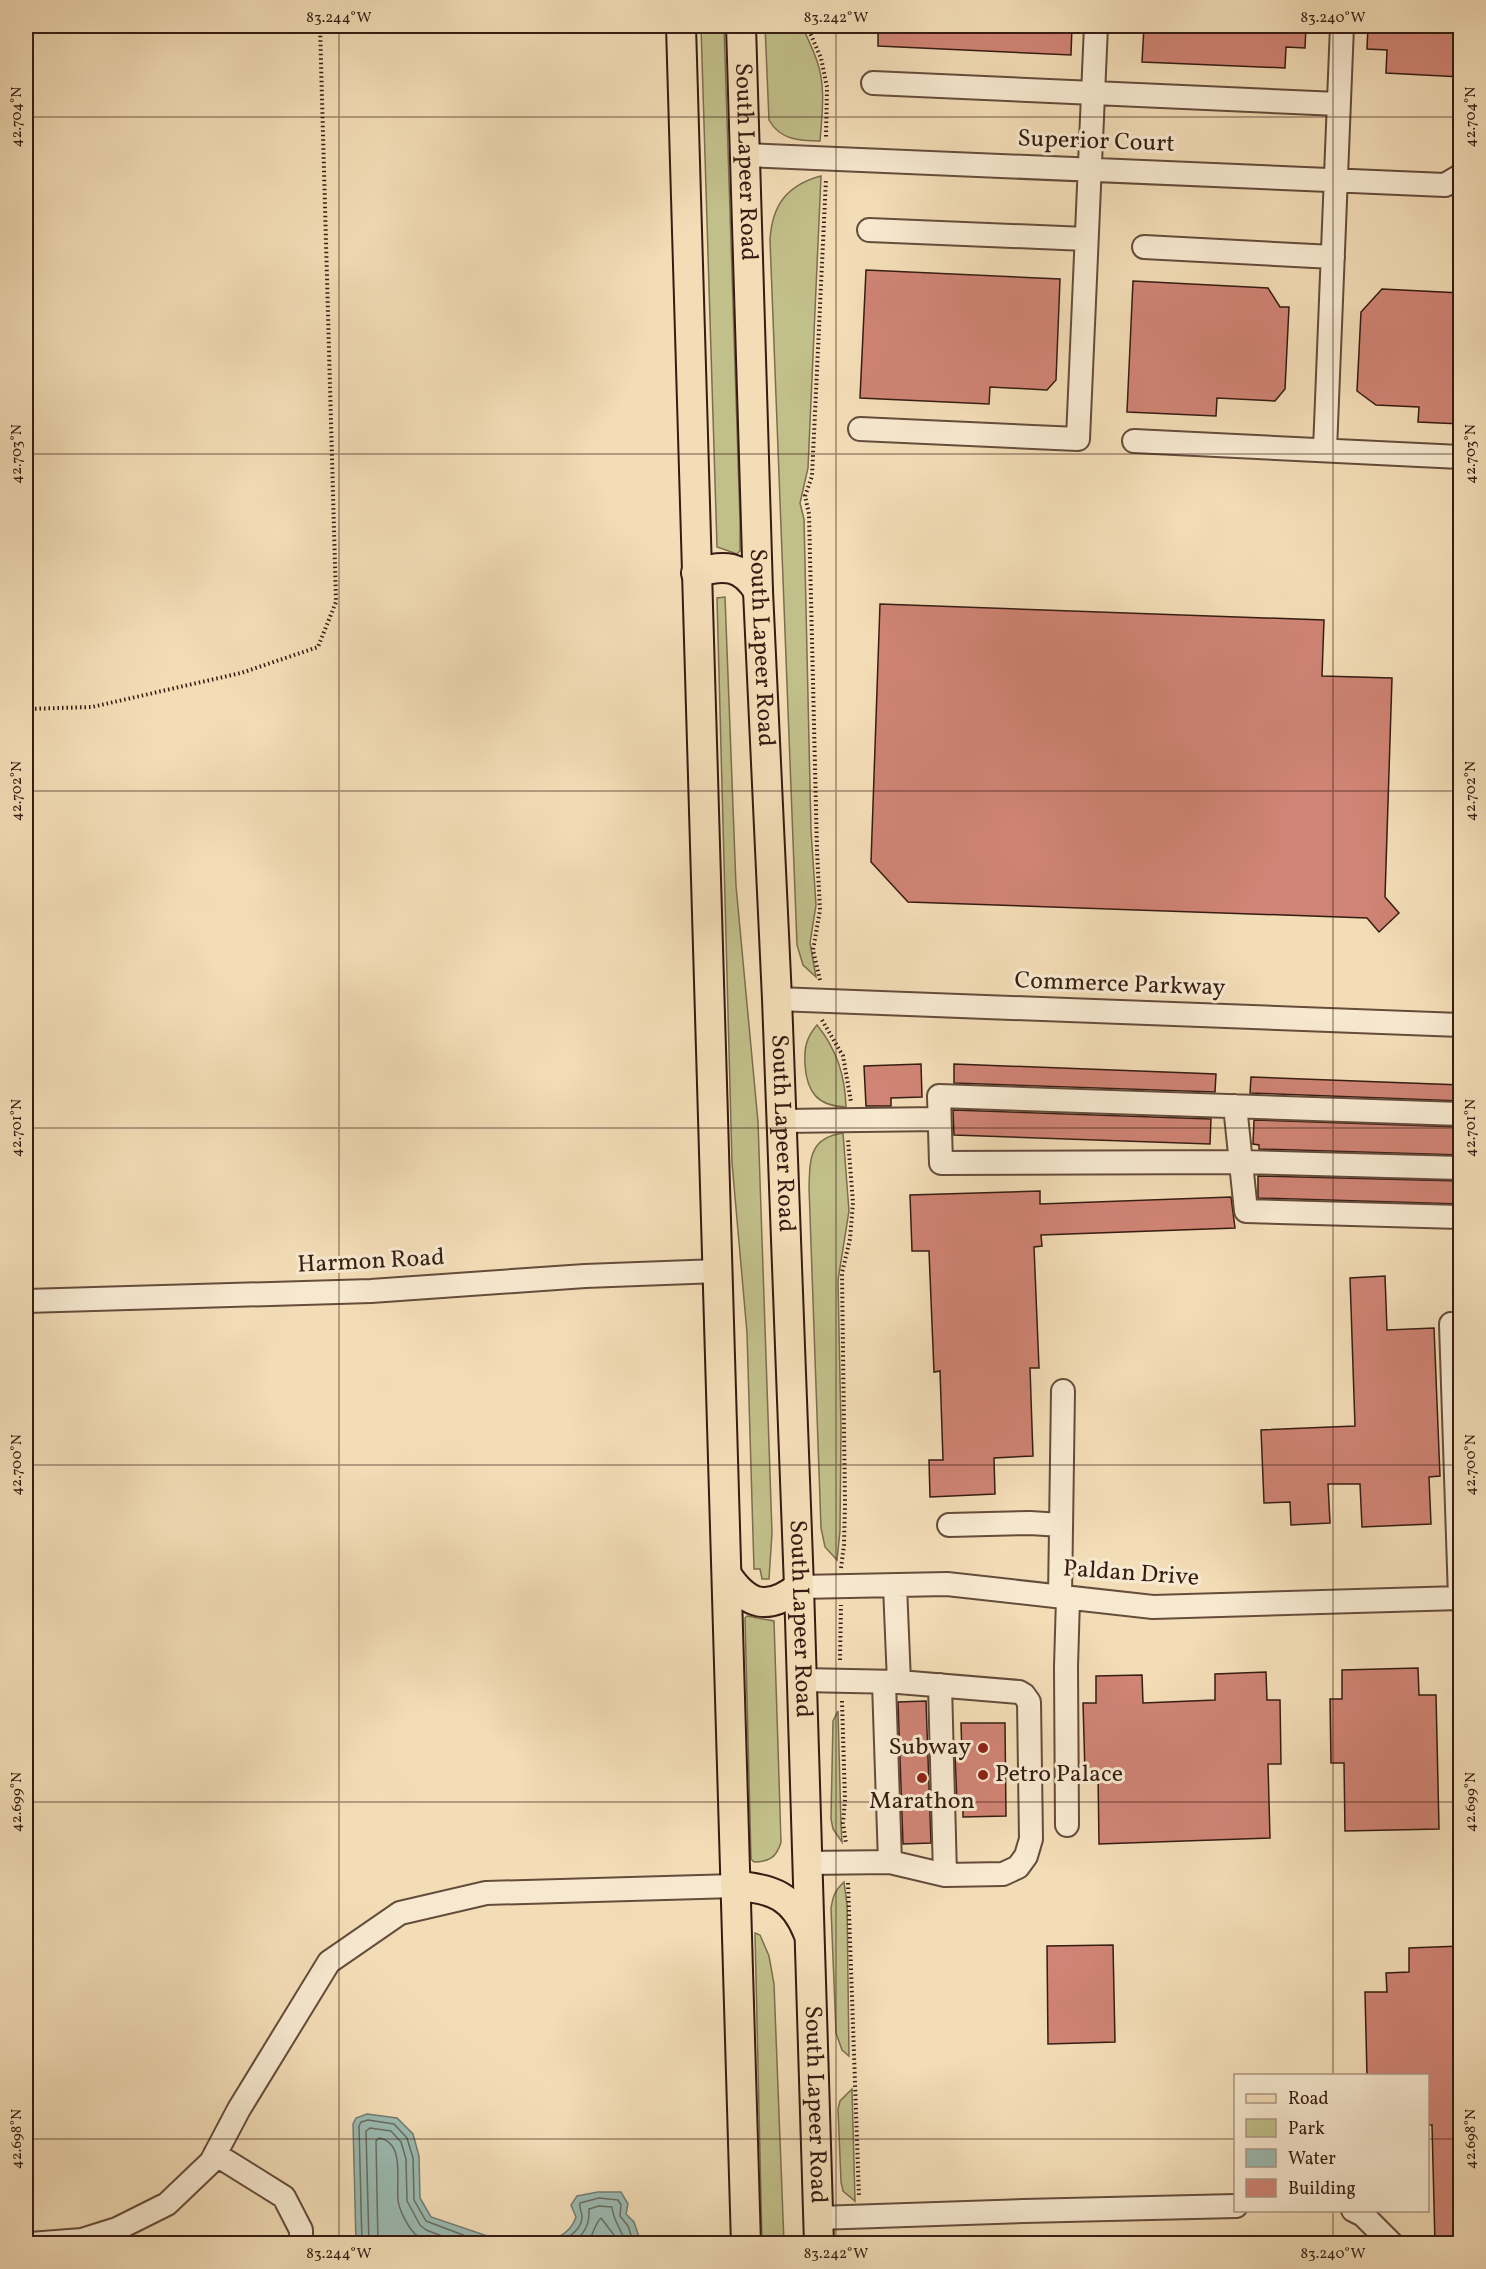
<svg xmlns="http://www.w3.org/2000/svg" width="1486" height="2269" font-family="Vollkorn,serif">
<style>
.green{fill:#c1bf8a;stroke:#7c6e4e;stroke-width:1.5}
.water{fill:#9bbbb2;stroke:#737b72;stroke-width:1.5}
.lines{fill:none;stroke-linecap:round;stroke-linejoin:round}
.shore{stroke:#686c62;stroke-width:1.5}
.building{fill:#d08475;stroke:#361c12;stroke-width:1.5}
.minor-casing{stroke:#654c3b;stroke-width:26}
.major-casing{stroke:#361c12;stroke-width:32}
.path{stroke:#361c12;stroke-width:4;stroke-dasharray:1.5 3;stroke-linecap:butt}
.minor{stroke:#f7e9d0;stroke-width:22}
.major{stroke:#f3ddb7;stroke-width:28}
.ticks{fill:none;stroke:#361c12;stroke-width:1.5;stroke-opacity:0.45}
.poi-dot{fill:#8f2418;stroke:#f7e9d0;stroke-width:2}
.labels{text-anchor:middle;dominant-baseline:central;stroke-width:6;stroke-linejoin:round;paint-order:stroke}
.street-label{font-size:24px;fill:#361c12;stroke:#f7e9d0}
.poi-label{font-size:24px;fill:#361c12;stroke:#f7e9d0;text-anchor:end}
.neatline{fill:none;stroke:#361c12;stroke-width:2}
.ticks-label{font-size:15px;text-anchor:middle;fill:#361c12}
</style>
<rect width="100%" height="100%" fill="#f3ddb7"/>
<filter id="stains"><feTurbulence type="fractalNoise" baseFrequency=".00333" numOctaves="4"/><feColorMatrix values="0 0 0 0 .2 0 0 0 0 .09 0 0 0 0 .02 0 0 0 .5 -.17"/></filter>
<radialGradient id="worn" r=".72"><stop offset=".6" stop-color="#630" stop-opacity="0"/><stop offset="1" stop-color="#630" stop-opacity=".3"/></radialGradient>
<path class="green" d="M701 26H724L740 520V551L737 554 717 547Z
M765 26H802C807 37 813 49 817 61 826 86 822 114 820 141 800 141 780 140 769 120Z
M821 176 808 468 800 503 804 519 811 831 816 905 810 943 816 977 803 965 797 945 770 240C772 205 787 185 821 176Z
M725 597 736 886 758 1122 772 1533 769 1579H762L760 1569H754L747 1333 732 1163 717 598Z
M817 1025C837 1050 845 1075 846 1107 818 1106 807 1093 805 1065 804 1048 806 1038 817 1025Z
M843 1133 849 1211 838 1280 841 1428 840 1531 837 1560 825 1547 821 1528 809 1187C810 1159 809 1138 843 1133Z
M747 1616 774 1621 781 1842C777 1857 769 1862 754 1862L751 1859 745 1618Z
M838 1711 841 1825 842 1842 833 1829 831 1819 833 1721Z
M844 1882 847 1904 849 2056 842 2050 836 2033 831 1908C833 1896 835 1890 844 1882Z
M755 1933 760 1935 769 1956 774 1984 784 2243H762Z
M852 2089 855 2201 843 2191 841 2182 838 2109 840 2101Z"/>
<path class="water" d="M367 2114 397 2118 413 2134 419 2156 420 2198 431 2217 508 2243H356L353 2124 356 2118Z
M598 2192H621L628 2204 626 2214 634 2222 641 2243H535C552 2242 570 2235 576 2217L571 2205 577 2196Z"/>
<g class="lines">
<path class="shore" d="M362 2244 359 2126 361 2122 368 2120 394 2124 407 2138 413 2158 414 2200 426 2221 487 2244
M369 2244 366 2131 370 2128 391 2131 401 2142 406 2159 407 2201 420 2225 426 2230 463 2244
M378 2244 376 2141 379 2138C405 2142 396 2181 398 2200 399 2210 408 2227 415 2234 421 2239 429 2241 437 2244
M559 2244C568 2237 582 2230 582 2217 582 2211 579 2209 580 2203L599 2198 618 2200 621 2205 620 2216 628 2226 634 2244
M572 2244C584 2234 590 2225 589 2209L599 2206 612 2207C613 2221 622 2230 626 2244
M586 2244C594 2236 594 2224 601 2218L614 2235 617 2244"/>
</g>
<path class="building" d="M878 26H1072L1071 55 878 46Z
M1144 26H1306L1305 48 1286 47 1285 68 1142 62Z
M1368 26H1461V77L1386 73 1387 50 1367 49Z
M866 270 1060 279 1056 380 1047 390 990 387 989 404 860 398Z
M1133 281 1268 288 1280 307H1289L1285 389 1275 401 1217 398 1216 416 1127 412Z
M1382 289 1461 293V424L1418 422 1419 407 1376 405 1357 391 1361 312Z
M880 604 1324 620 1322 676 1392 678 1385 897 1399 913 1379 932 1367 918 908 902 871 862Z
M921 1064 922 1097 891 1098V1106H866L864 1066Z
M954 1064 1216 1074 1215 1092 954 1083Z
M1251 1077 1461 1085V1101L1250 1093Z
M953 1110 1211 1119 1210 1144 954 1135Z
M1254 1120 1461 1127V1155L1259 1149V1145L1253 1144Z
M1258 1176 1461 1181V1204L1258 1198Z
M1040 1191V1204L1231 1197 1235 1228 1041 1235 1042 1246 1034 1247 1039 1368H1030L1033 1456 994 1458 995 1494 930 1497 929 1460H943L940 1371 934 1372 929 1251H912L910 1195Z
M1385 1276 1387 1330 1434 1328 1440 1476 1429 1477 1431 1524 1362 1527 1360 1484H1328L1330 1523 1291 1525 1290 1502 1264 1503 1261 1430 1355 1426 1350 1278Z
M1418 1668 1419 1695H1436L1439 1829 1345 1831 1344 1763H1331L1330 1699H1342V1670Z
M1266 1672 1267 1700H1280L1281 1764H1268L1270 1838 1099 1844 1098 1773H1085L1083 1703H1096V1676L1142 1675 1143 1703 1215 1700V1674Z
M926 1701 931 1843 903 1844 898 1702Z
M961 1723H1005L1006 1816 963 1817V1803H957L955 1755H962Z
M1113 1945 1115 2042 1048 2044 1047 1946Z
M1461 1946V2244H1435L1432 2125H1428V2076H1367L1365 1992H1387L1386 1973 1409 1972V1948Z"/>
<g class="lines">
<defs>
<path id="minor" d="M873 83 1338 104
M745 155 1445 185 1460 176
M869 230 1086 239
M1144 247 1333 257
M860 429 1078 439 1096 26
M1134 441 1460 457
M1325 450 1342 26
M777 999 1460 1025
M1235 1106 1246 1211 1460 1217
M1460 1114 939 1096 941 1163 1242 1162 1460 1168
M782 1121 939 1119
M26 1301 371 1291 585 1276 718 1271
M1451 1324 1460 1598
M949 1525 1030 1523 1061 1525
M895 1586 899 1682
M799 1587 947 1584 1153 1607 1460 1598
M1060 1597 1063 1391
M802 1680 899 1682 1019 1692 1024 1695 1029 1702 1031 1839 1026 1856 1018 1867 1003 1874 945 1875 890 1862 807 1863
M884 1683 890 1862
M940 1685 945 1875
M1067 1825 1066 1667 1068 1598
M215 2154 284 2197 301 2230V2244
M1353 2210 1363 2215 1392 2244
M818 2218 1024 2211 1236 2206
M30 2244 82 2240 117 2229 167 2204 211 2162 239 2109 329 1962 400 1913 486 1893 735 1886"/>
<g id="major">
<path d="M681 26 746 2244"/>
<path id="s1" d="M741 26 758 591 777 999 799 1587 819 2244"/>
<path d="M696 573C724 564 742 565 758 591"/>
<path d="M727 1575C748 1606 768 1611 799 1587"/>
<path d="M735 1886C773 1888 794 1897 808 1933"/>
</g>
</defs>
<use href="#minor" class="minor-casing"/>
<use href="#major" class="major-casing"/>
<path class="path" d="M807 26 821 58 827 87 826 138
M26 709 92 707 241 673 318 647 336 602 320 26
M820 980 813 950 820 910 817 851 809 514 805 496 812 476 826 179
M822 1020 843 1056 851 1102
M841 1568 844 1545 845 1504 842 1273 850 1239 853 1203 848 1139
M840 1660 841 1605
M842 1701 845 1800 843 1823 846 1843
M848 1883 859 2197"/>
<use href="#minor" class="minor"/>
<use href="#major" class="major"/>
</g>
<path class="ticks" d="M339 26V2244M836 26V2244M1333 26V2076M26 117H1460M26 454H1460M26 791H1460M26 1128H1460M26 1465H1460M26 1802H1460M26 2139H1236M1428 2139H1460M1333 2210V2244"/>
<g class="poi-dot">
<circle cx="983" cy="1748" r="6"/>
<circle cx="983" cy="1775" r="6"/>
<circle cx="922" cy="1778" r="6"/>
</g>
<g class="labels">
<g class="street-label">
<text transform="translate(1096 142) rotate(2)">Superior Court</text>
<text stroke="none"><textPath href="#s1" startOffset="136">South Lapeer Road</textPath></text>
<text stroke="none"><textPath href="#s1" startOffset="622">South Lapeer Road</textPath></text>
<text transform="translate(1120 985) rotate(2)">Commerce Parkway</text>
<text stroke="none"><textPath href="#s1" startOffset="1108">South Lapeer Road</textPath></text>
<text transform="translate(371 1262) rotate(-3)">Harmon Road</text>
<text transform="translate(1131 1574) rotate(4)">Paldan Drive</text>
<text stroke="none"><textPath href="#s1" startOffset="1594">South Lapeer Road</textPath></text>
<text stroke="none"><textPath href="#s1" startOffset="2080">South Lapeer Road</textPath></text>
</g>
<g class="poi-label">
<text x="971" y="1748">Subway</text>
<text x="995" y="1775" text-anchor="start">Petro Palace</text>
<text x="922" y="1802" text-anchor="middle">Marathon</text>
</g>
</g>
<rect width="1486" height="2269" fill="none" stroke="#f3ddb7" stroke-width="66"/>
<rect x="1234" y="2074" width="195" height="138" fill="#f7e9d0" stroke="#aa9784" stroke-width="1.5"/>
<rect x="1246" y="2094" width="30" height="9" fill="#f3ddb7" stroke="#aa9784" stroke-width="1.5"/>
<text x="1288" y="2104" font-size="18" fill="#361c12">Road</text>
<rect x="1246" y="2119" width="30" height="18" fill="#c1bf8a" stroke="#aa9784" stroke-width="1.5"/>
<text x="1288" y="2134" font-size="18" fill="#361c12">Park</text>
<rect x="1246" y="2149" width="30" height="18" fill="#9bbbb2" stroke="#aa9784" stroke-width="1.5"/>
<text x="1288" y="2164" font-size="18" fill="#361c12">Water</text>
<rect x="1246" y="2179" width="30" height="18" fill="#d08475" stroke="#aa9784" stroke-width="1.5"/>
<text x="1288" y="2194" font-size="18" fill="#361c12">Building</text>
<rect x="33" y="33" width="1420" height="2203" class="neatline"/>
<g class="ticks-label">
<text x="339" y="22">83.244°W</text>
<text x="836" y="22">83.242°W</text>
<text x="1333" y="22">83.240°W</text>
<text transform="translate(16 117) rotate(-90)" y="5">42.704°N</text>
<text transform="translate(1470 117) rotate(-90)" y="5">42.704°N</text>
<text transform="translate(16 454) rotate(-90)" y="5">42.703°N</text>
<text transform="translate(1470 454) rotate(-90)" y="5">42.703°N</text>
<text transform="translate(16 791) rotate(-90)" y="5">42.702°N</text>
<text transform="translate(1470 791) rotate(-90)" y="5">42.702°N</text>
<text transform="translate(16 1128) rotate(-90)" y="5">42.701°N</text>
<text transform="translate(1470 1128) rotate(-90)" y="5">42.701°N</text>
<text transform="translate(16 1465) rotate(-90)" y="5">42.700°N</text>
<text transform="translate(1470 1465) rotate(-90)" y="5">42.700°N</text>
<text transform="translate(16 1802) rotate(-90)" y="5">42.699°N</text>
<text transform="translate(1470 1802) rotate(-90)" y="5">42.699°N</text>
<text transform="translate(16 2139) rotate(-90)" y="5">42.698°N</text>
<text transform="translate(1470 2139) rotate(-90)" y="5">42.698°N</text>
<text x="339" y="2258">83.244°W</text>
<text x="836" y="2258">83.242°W</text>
<text x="1333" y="2258">83.240°W</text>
</g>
<rect width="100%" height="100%" filter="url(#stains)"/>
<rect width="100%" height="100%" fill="url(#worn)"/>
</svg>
